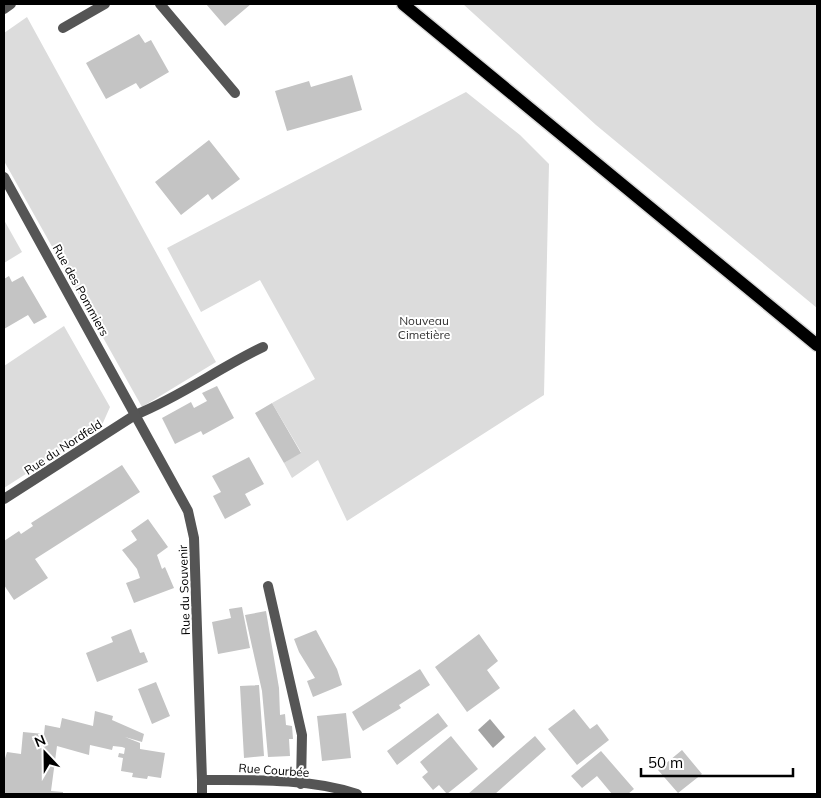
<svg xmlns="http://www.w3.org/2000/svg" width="821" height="798" font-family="Mulish,sans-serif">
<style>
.green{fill:#dcdcdc}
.water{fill:#a3a3a3}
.building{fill:#c4c4c4}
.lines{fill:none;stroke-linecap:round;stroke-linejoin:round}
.primary-casing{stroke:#dbdbdb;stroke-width:15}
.service{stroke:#555;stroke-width:10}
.minor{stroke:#555;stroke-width:10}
.primary{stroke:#000;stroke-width:12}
.labels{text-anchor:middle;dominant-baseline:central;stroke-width:4;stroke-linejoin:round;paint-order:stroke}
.street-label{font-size:12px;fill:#000;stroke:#fff}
.park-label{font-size:12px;fill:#333;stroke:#fff}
</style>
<rect width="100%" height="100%" fill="#fff"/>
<path class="green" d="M463 4H817V308L596 125Z
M27 17 216 362 142 407 4 161V33Z
M466 92 520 135 549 164 544 395 347 521 318 460 292 478 284 463 301 452 272 403 315 379 260 280 201 312 167 248Z
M4 220 22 252 4 263Z
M64 326 110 407 102 425 4 488V366Z"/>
<path class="water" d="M490 719 505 737 493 748 478 730Z"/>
<path class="building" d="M206 4H251L225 26Z
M139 34 145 43 151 40 169 72 140 89 136 83 106 99 86 63Z
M352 75 362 110 287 131 275 91 309 81 311 87Z
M209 140 240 179 212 200 208 194 181 215 155 182Z
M9 276 12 282 23 276 47 317 34 324 28 315 4 329V279Z
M217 386 234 418 203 435 201 431 175 444 162 418 191 402 194 408 207 401 202 393Z
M272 403 301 453 284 463 255 413Z
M249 457 264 484 245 494 251 505 225 519 213 496 221 492 212 476Z
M122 465 140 492 35 559 48 578 14 600 4 585V541L19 531 21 534 33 526 31 523Z
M148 519 168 547 157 555 162 569 165 567 174 588 134 603 126 583 140 578 137 569 122 550 137 540 131 531Z
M242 607 250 648 218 654 212 622 231 618 229 609Z
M266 611 279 688 280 715 285 714 286 725 292 726 293 739H289L290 756 268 757 262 691 245 615Z
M131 629 140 653 144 652 148 662 97 682 86 653 113 642 111 637Z
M316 630 337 669 342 685 313 697 307 681 315 678 299 652 294 639Z
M479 634 498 661 487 670 500 688 467 712 435 667Z
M420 669 430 685 399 705 401 708 363 731 352 712Z
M156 682 170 716 152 724 138 689Z
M259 685 264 756 244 758 240 686Z
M574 709 590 729 597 724 609 740 577 765 548 729Z
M95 711 113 716 112 720 144 734 142 742 125 737 140 743V749L165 753 161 778 148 776 147 779 132 777 133 773 121 771 123 758 118 757 119 753 124 754 125 748 122 747 113 746 112 750 90 745 89 755 57 746 51 791 63 792V794H4V762L7 752 21 754 23 732 44 734 45 725 60 728 62 718 93 726Z
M346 713 351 758 322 761 317 716Z
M438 713 448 726 397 765 387 751Z
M451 736 478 769 447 794 439 785 433 790 422 777 428 772 420 762Z
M535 736 546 749 495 794H468Z
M682 750 702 774 678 793 658 770Z
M601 751 634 789 628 794H612L597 776 582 788 571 776Z"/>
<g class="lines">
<defs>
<path id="primary" d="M403 4 817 345"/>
</defs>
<use href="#primary" class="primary-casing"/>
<path class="service" d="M160 4 235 93
M63 28 105 4
M135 415C180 397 219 368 263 347
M268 586 302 735 301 784"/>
<path class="minor" d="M4 9 11 4
M4 177 188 511 194 538 202 780
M4 499 135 415
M202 794V780C253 780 309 778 357 794"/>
<use href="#primary" class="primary"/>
</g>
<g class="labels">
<g class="street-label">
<text transform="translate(81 290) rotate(61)">Rue des Pommiers</text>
<text transform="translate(63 447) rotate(-33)">Rue du Nordfeld</text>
<text transform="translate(184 590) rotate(-92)">Rue du Souvenir</text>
<text transform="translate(274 770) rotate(4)">Rue Courbée</text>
</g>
<g class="park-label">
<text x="424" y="320">Nouveau<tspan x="424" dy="14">Cimetière</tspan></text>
</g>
</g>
<rect width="821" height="798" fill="none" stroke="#000000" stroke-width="10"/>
<g transform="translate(45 753) rotate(338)" stroke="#ffffff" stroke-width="4" paint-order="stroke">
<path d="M0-4L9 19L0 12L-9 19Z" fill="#000000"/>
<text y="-8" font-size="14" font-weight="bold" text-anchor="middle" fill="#000000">N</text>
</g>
<path d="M641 768v8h152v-8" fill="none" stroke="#000000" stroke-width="2.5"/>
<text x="648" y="768" font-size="15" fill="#000000" stroke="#ffffff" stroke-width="4" paint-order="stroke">50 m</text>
</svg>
